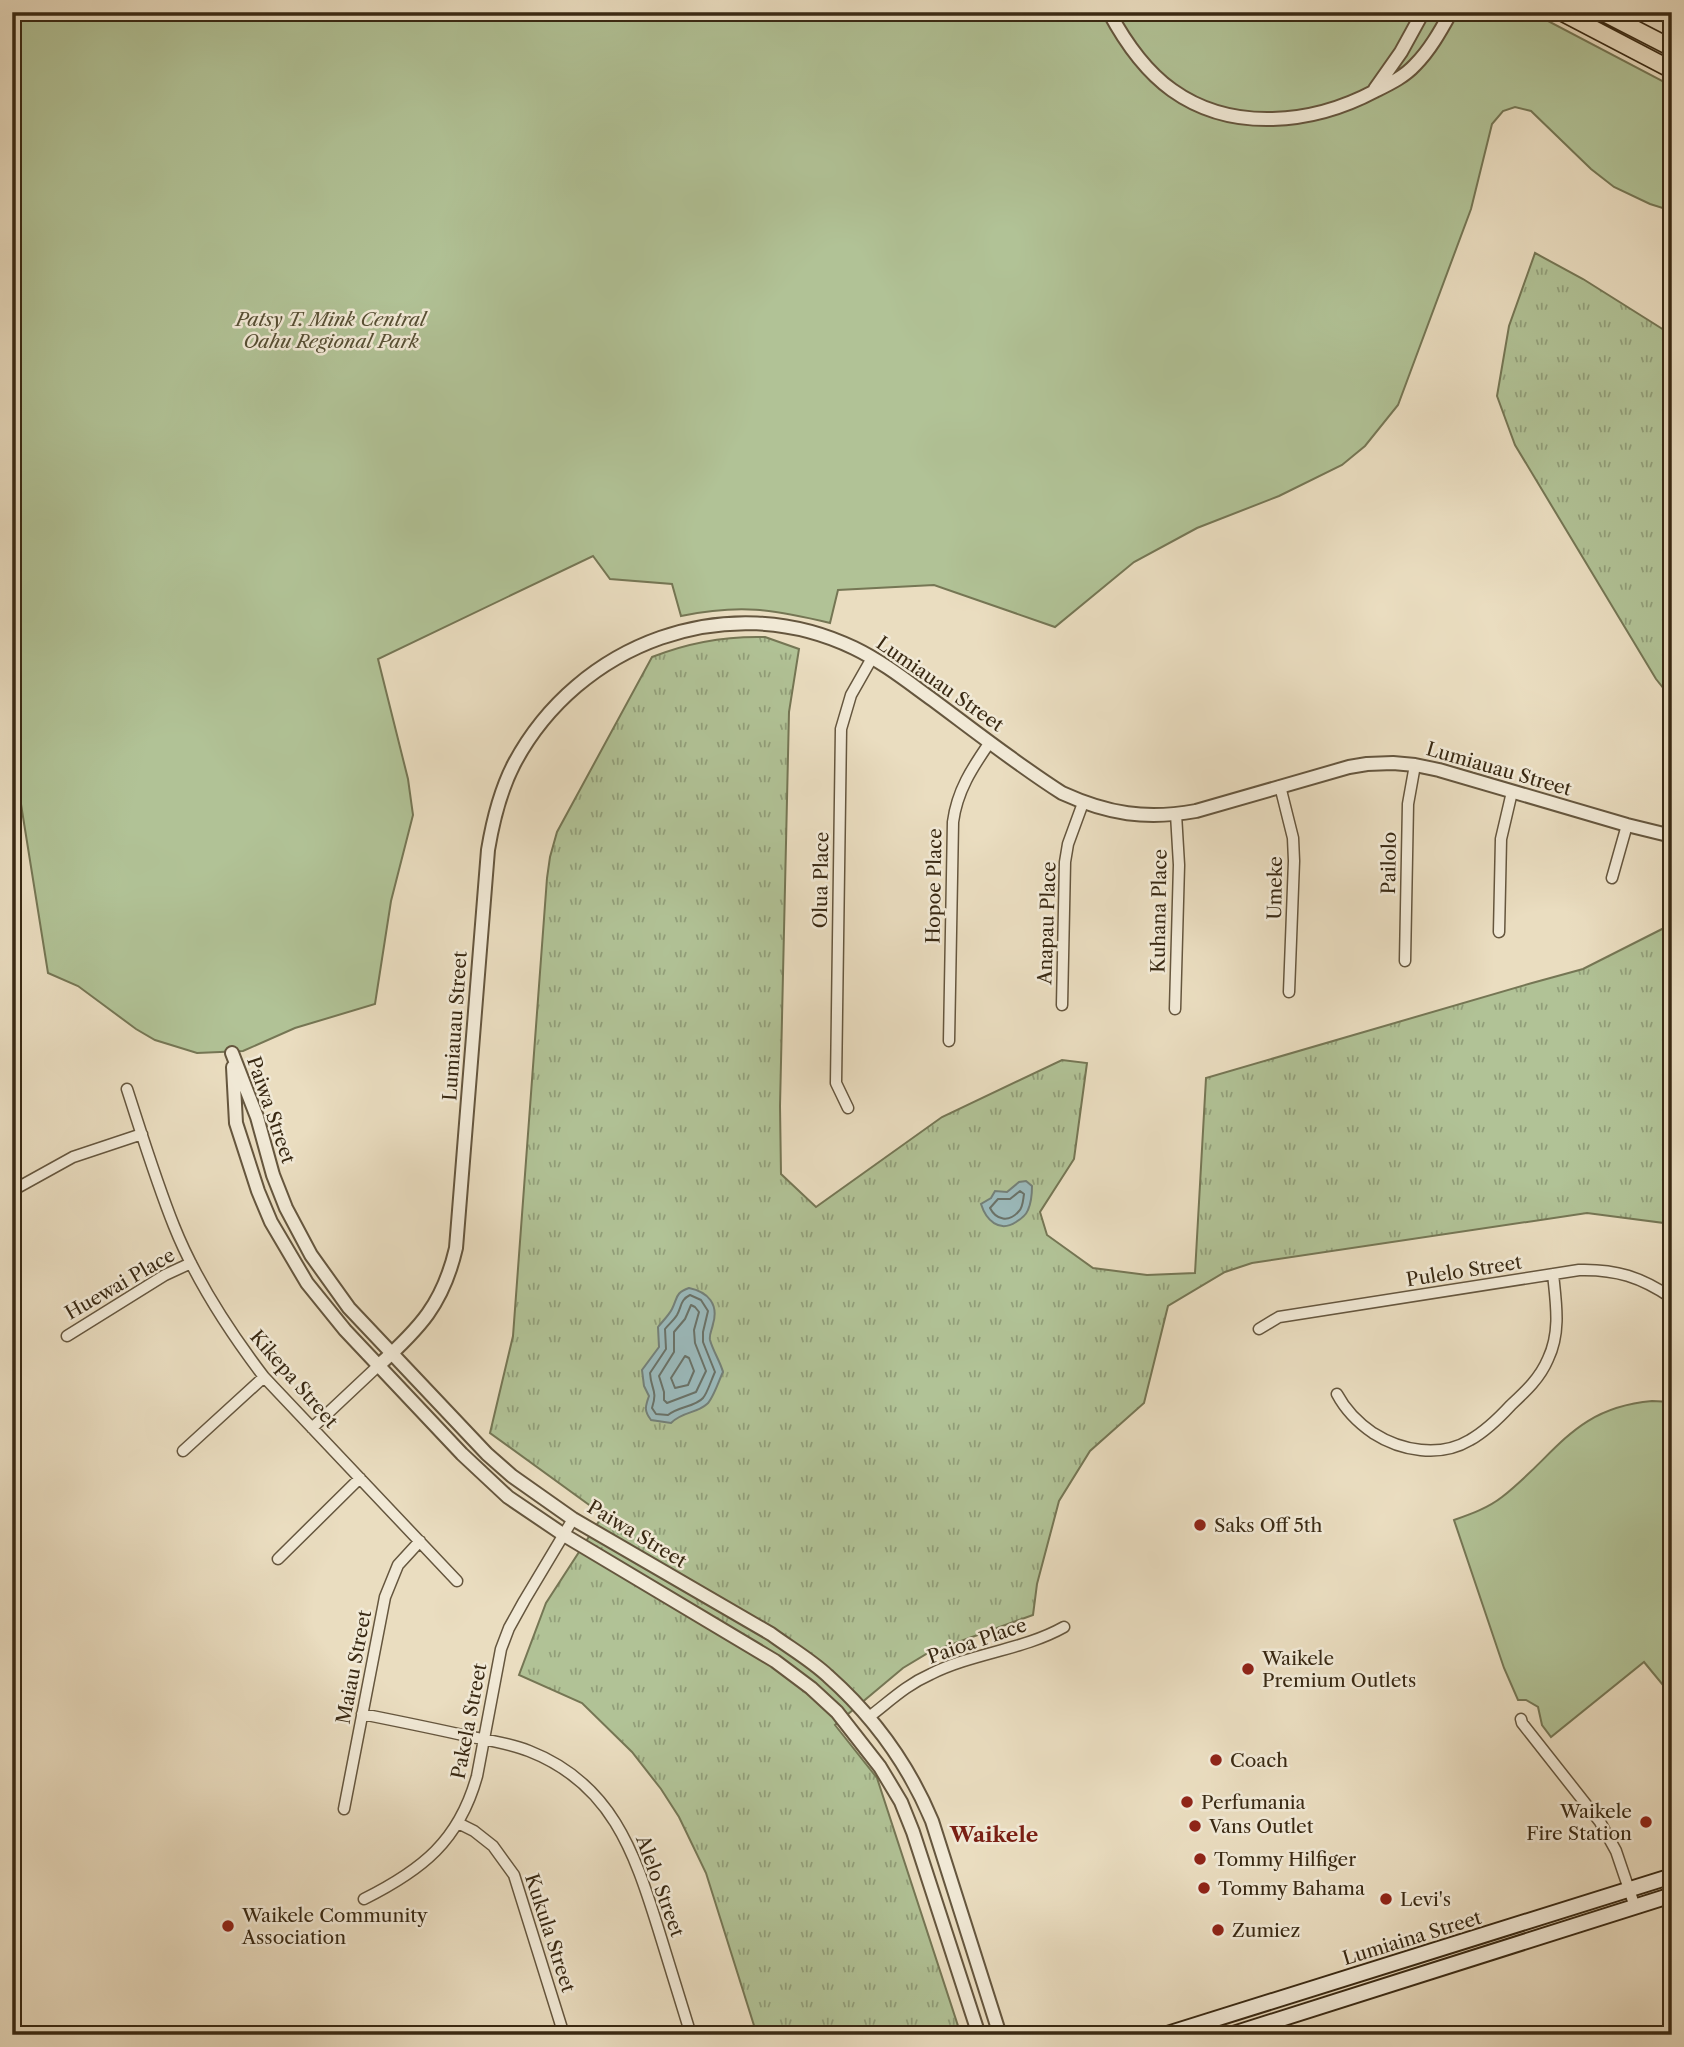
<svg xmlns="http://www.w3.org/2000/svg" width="1684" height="2047" font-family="'Libre Caslon Text',serif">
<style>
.grass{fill:url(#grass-tufts);stroke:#757654;stroke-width:2}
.park{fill:#b1c296;stroke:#757654;stroke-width:2}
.water{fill:#9bbabc;stroke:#748078;stroke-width:2}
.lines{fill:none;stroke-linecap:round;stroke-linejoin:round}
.shore{stroke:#6a7268;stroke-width:2}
.minor-casing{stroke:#65563e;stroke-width:13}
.tertiary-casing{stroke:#65563e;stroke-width:16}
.secondary-casing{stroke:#392913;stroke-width:18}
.primary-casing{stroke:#392913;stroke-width:19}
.minor{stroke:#f1e9d6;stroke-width:10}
.tertiary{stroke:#f1e9d6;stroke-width:12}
.secondary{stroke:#f1e9d6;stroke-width:14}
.primary{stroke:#eaddc0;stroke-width:16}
.poi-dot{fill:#8f2418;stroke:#f1e9d6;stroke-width:2.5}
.labels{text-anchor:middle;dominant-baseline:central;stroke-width:5;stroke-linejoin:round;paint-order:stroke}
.park-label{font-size:19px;font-style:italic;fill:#574f34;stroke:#f1e9d6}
.street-label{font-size:19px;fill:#392913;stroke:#f1e9d6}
.poi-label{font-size:19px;fill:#392913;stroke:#f1e9d6;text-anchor:start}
.neighbourhood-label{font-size:21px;font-weight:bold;fill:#7a1f14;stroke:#f1e9d6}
</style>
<defs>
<pattern id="grass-tufts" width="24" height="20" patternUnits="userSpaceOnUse" patternTransform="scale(1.75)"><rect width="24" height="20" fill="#b1c296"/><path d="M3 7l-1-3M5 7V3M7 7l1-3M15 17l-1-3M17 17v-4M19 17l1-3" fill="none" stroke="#919e79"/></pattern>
</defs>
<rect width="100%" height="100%" fill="#eaddc0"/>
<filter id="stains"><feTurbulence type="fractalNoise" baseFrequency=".00286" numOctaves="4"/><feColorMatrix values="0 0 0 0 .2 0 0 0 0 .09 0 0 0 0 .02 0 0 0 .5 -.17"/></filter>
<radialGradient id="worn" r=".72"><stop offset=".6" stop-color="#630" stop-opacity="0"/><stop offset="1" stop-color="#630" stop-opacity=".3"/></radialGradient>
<path class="grass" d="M1535 253 1583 279 1672 335V699L1656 679 1515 445 1497 396 1509 326Z
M765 637 799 649 789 712 780 1106 781 1174 816 1207 942 1117 1062 1060 1087 1063 1074 1159 1040 1212 1047 1235 1093 1268 1147 1275 1195 1273 1206 1078 1532 983 1583 969 1672 924V1224L1587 1213 1252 1263 1225 1272 1168 1306 1144 1403 1090 1451 1059 1501 1037 1584 1033 1615 928 1653 903 1668 835 1725 877 1778 961 2035H757L706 1873 679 1817 661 1789 632 1752 582 1703 519 1675 546 1603 603 1515 490 1433 513 1336 547 878 550 857 557 832 652 657C687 643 726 636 765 637Z"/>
<path class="park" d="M12 12H1531L1672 86V211L1650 204 1614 187 1591 169 1531 111 1515 107 1503 111 1492 124 1471 209 1398 405 1365 446 1342 465 1279 496 1197 528 1134 562 1055 627 934 585 838 590 830 623C772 609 740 604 681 616L672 584 610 579 593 556 378 659 408 779 413 815 391 901 375 1004 295 1028 243 1051 197 1053 155 1040 136 1029 78 986 48 973 20 798 12 788Z
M1652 1401 1672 1402V1696L1644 1662 1551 1737 1542 1725 1538 1707 1526 1700H1518L1504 1668 1454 1520C1471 1514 1488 1508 1502 1497 1558 1453 1574 1408 1652 1401Z"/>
<path class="water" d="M1026 1181 1032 1186C1032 1194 1031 1203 1028 1210 1026 1215 1021 1219 1016 1222 999 1233 986 1220 981 1204L991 1198 995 1191 1007 1192 1019 1182Z
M689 1288C708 1292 719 1304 713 1324 712 1330 709 1334 710 1340 713 1351 720 1361 723 1372 719 1380 713 1399 707 1404 696 1414 683 1411 671 1423L651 1420C644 1411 645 1407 649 1396L644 1386 642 1370 659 1347 658 1327C662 1322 669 1315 672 1309 678 1297 675 1293 689 1288Z"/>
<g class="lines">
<path class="shore" d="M1020 1191 1024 1194C1023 1200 1023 1207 1019 1211 1009 1223 996 1220 990 1208L998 1199H1010Z
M690 1295 701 1300 708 1311 703 1332V1342L715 1372C712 1378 707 1394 703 1398 695 1407 679 1406 668 1415L656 1414 652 1408C658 1390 651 1390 650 1373L666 1349 665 1329C669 1324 674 1320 677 1315 682 1306 680 1300 690 1295Z
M691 1305 695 1307 699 1312 694 1330 695 1343 706 1371 696 1392 667 1403 664 1400V1392L659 1376 674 1352V1332L685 1319Z
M685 1356 689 1358 694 1371 688 1385 675 1388 671 1378Z"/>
<defs>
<path id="minor" d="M1280 786 1293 838 1294 861 1289 992
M1612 878 1627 825
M1499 932 1501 839 1512 792
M1405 961 1408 804 1415 765
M1062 1005 1065 862 1068 844 1083 803
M1175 1009 1179 865 1176 814
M949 1041 953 822C957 791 972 768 990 742
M127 1089C142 1135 156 1181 174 1226 196 1281 229 1331 264 1377L457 1581
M848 1108 836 1083 841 729 851 695 872 658
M17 1188 73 1157 142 1134
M1259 1329 1279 1317 1579 1270C1616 1269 1641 1277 1672 1298
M67 1336 165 1275 191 1263
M1337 1394C1346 1411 1357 1422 1373 1433 1401 1451 1440 1458 1470 1440 1486 1431 1499 1418 1511 1405 1526 1391 1540 1378 1548 1359 1561 1332 1556 1303 1553 1274
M312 1428 378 1366
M183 1451 264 1377
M278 1559 360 1478
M362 1714C397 1721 432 1728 467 1736 487 1740 509 1743 529 1751 611 1783 634 1851 658 1928 669 1964 680 1999 691 2035
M869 1717C890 1701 906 1685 931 1674 973 1653 1023 1650 1064 1627
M1521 1719 1522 1723 1600 1822 1616 1851 1635 1907
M344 1809 385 1597 398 1565 420 1541
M458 1823 474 1831 493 1846 514 1875 564 2035
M364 1899C422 1870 459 1841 477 1776L501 1649 509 1628 524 1601 573 1519"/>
<path id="tertiary" d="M1109 12C1125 42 1144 70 1172 90 1232 133 1313 124 1375 91 1389 84 1404 77 1415 65 1430 50 1441 30 1451 12
M1375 89 1401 52 1423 12
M232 1053 257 1117 273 1175 286 1208 311 1255 349 1308 487 1454 512 1476 573 1519 771 1634C790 1648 811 1660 828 1676 873 1716 909 1766 932 1821L1000 2035
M233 1067 236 1123 258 1191 271 1222 307 1283 345 1330 462 1454 508 1497 564 1535 775 1661 811 1688 837 1712 880 1767 901 1802 913 1832 979 2035
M378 1366C420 1328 443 1304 456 1248L488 850C493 820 500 791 514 764 578 643 728 587 854 648 883 662 908 682 933 700 976 732 1018 765 1062 793 1108 814 1146 820 1196 811L1349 767 1367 764 1393 763 1415 765 1439 770 1627 825 1672 836"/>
<path id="secondary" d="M1164 2035 1672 1876
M1230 2035 1672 1895"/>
<path id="primary" d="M1561 12 1672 70
M1602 12 1672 48"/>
</defs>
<use href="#minor" class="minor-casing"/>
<use href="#tertiary" class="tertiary-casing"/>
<use href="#secondary" class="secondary-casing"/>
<use href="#primary" class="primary-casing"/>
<use href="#minor" class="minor"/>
<use href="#tertiary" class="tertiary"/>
<use href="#secondary" class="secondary"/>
<use href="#primary" class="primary"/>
</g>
<g class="poi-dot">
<circle cx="1200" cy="1525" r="7"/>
<circle cx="1248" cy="1669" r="7"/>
<circle cx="1216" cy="1760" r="7"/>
<circle cx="1187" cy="1802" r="7"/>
<circle cx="1646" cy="1822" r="7"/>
<circle cx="1195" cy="1826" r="7"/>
<circle cx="1200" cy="1859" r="7"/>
<circle cx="1204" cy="1888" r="7"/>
<circle cx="1386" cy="1899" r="7"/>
<circle cx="228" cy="1926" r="7"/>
<circle cx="1218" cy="1930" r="7"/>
</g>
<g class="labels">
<g class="park-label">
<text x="331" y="319">Patsy T. Mink Central<tspan x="331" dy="22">Oahu Regional Park</tspan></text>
</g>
<g class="street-label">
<text transform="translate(940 684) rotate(35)">Lumiauau Street</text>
<text transform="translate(1499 769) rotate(16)">Lumiauau Street</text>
<text transform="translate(1389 863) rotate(-89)">Pailolo</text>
<text transform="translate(821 880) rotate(-89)">Olua Place</text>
<text transform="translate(934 886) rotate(-89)">Hopoe Place</text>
<text transform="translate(1275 888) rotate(-89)">Umeke</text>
<text transform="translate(1159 911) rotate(-89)">Kuhana Place</text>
<text transform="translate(1047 923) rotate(-88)">Anapau Place</text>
<text transform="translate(455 1026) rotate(-86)">Lumiauau Street</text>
<text transform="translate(271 1110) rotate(71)">Paiwa Street</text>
<text transform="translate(1464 1271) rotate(-9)">Pulelo Street</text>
<text transform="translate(120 1284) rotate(-30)">Huewai Place</text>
<text transform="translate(294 1379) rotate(49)">Kikepa Street</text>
<text transform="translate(637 1534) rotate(31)">Paiwa Street</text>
<text transform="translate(977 1641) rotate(-19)">Paioa Place</text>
<text transform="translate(354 1667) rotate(-79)">Maiau Street</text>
<text transform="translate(469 1721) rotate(-79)">Pakela Street</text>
<text transform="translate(660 1886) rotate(70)">Alelo Street</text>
<text transform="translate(550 1933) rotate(72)">Kukula Street</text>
<text transform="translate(1412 1938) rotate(-17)">Lumiaina Street</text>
</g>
<g class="poi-label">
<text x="1214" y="1525">Saks Off 5th</text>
<text x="1262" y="1658">Waikele<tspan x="1262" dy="22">Premium Outlets</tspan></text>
<text x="1230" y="1760">Coach</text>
<text x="1201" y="1802">Perfumania</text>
<text x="1632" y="1811" text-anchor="end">Waikele<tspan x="1632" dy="22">Fire Station</tspan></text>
<text x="1209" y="1826">Vans Outlet</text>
<text x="1214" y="1859">Tommy Hilfiger</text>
<text x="1218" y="1888">Tommy Bahama</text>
<text x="1400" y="1899">Levi's</text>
<text x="242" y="1915">Waikele Community<tspan x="242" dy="22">Association</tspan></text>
<text x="1232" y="1930">Zumiez</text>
</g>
<g class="neighbourhood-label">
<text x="994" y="1834">Waikele</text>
</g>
</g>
<rect width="1684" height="2047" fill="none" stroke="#eaddc0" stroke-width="42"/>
<rect x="14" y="14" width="1656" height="2019" fill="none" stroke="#392913" stroke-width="3.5"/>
<rect x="21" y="21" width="1642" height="2005" fill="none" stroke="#392913" stroke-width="2"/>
<rect width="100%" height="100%" filter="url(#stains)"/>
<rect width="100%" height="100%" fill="url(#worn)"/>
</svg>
